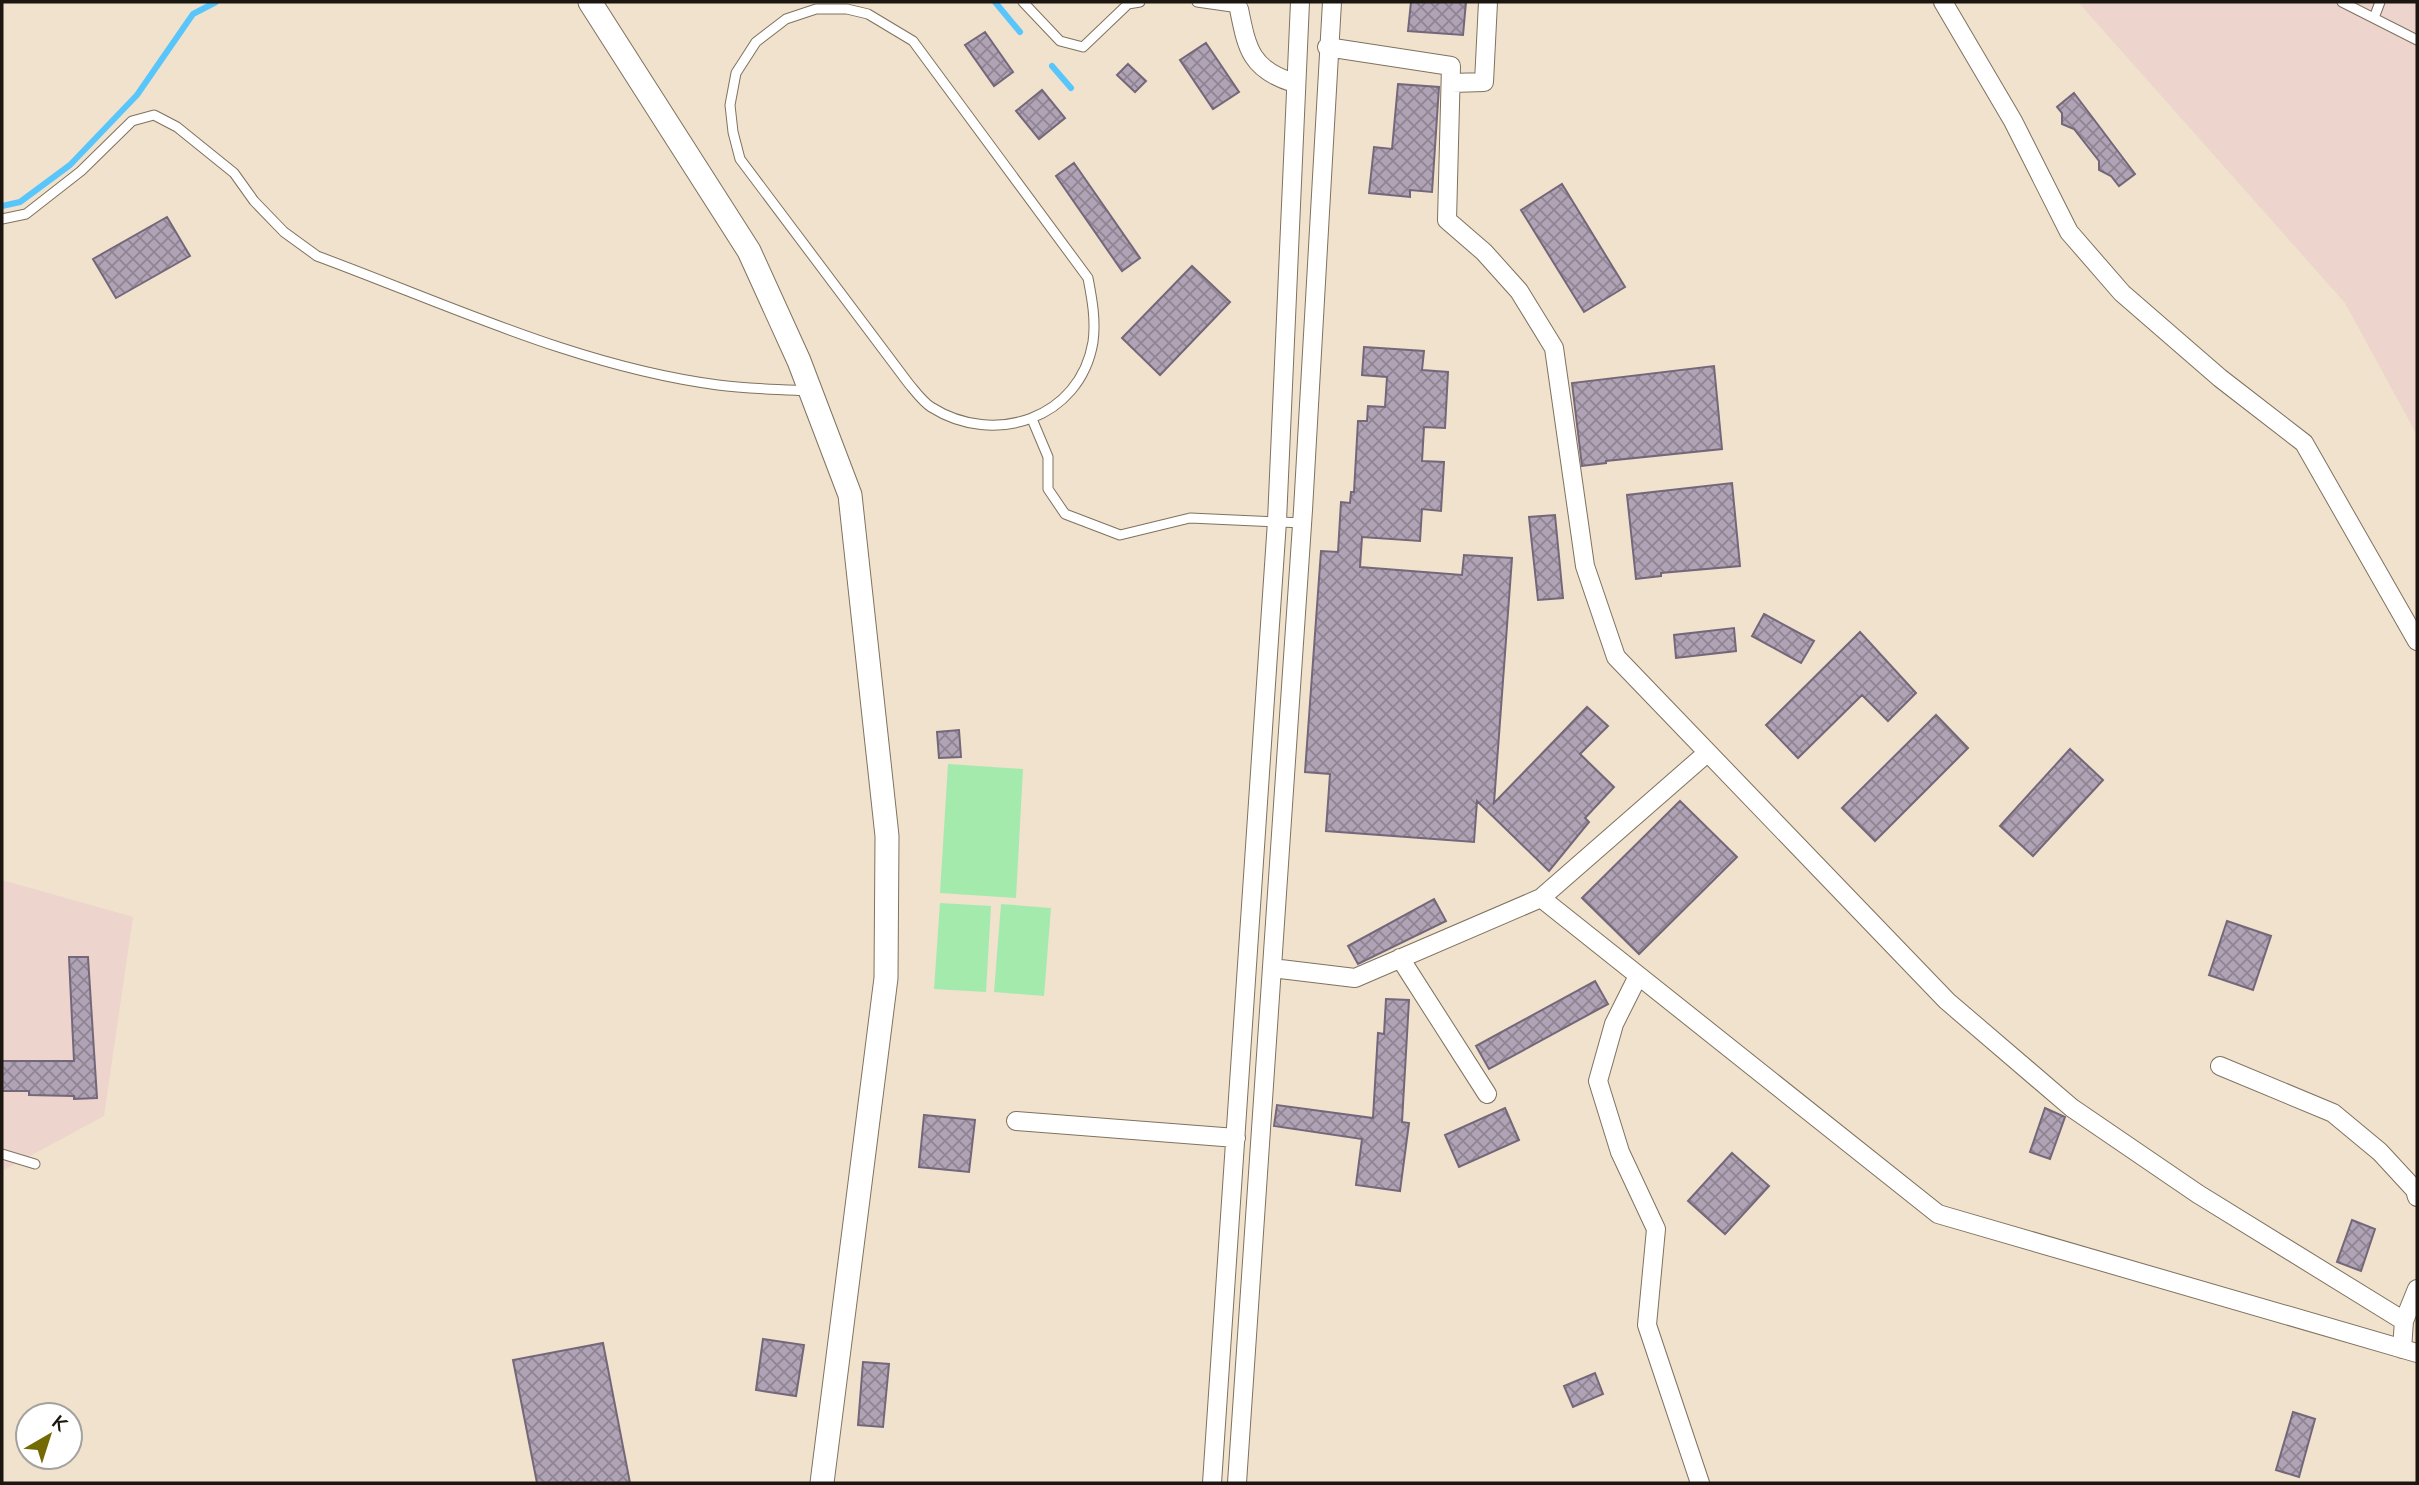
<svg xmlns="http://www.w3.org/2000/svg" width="2419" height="1485" font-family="'Nunito Sans',sans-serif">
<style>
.industrial{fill:#edd4cc}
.garden{fill:#a4eaad}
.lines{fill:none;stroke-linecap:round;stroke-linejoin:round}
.stream{stroke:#58c5fb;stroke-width:6}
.building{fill:url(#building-cross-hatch);stroke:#746779;stroke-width:2}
.service-casing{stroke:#7f725f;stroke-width:11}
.minor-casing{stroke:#7f725f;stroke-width:20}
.tertiary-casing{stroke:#7f725f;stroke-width:25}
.service{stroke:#fff;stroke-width:9}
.minor{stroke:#fff;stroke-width:18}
.tertiary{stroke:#fff;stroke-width:23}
</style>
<defs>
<pattern id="building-cross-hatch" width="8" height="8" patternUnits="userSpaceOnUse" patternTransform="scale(1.75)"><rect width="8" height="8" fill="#b1a3b6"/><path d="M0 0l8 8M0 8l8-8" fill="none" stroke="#8f8492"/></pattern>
</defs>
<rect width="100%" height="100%" fill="#f0e2cd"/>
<path class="industrial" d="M2078 2H2417V435L2345 303Z
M2 880 133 917 104 1116 2 1171Z"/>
<path class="garden" d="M948 764 1023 769 1016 898 940 893Z
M940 903 991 906 986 992 934 989Z
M1001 904 1051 908 1044 996 994 992Z"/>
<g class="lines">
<path class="stream" d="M995 2 1020 32
M1052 66 1071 88
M2 206 20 202 70 165 137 95 193 14 216 2"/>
</g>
<path class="building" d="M1411 2H1466L1463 35 1408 31Z
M985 32 1013 72 994 86 965 45Z
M1206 43 1239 92 1213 109 1180 60Z
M1128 64 1146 81 1135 92 1117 75Z
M1398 84 1439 87 1432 192 1410 190V197L1369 193 1374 147 1392 149Z
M1042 90 1065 118 1039 139 1016 111Z
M2074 93 2135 174 2119 186 2111 176 2099 170V161L2074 129 2062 124V113L2057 107Z
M1074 163 1140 258 1122 271 1056 176Z
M1562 184 1625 287 1584 312 1521 210Z
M167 217 190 256 116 298 93 259Z
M1192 266 1230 302 1160 375 1122 338Z
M1364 347 1424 351 1422 370 1448 372 1445 428 1424 427 1422 461 1444 462 1441 511 1422 509 1420 541 1362 537 1360 567 1462 575 1464 555 1512 558 1494 803 1587 707 1608 726 1580 754 1614 787 1585 818 1589 822 1549 871 1477 801 1474 842 1326 831 1330 774 1305 772 1321 551 1338 552 1341 502 1350 503 1351 492H1354L1358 421H1367L1368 406 1385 407 1387 377 1362 375Z
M1714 366 1722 449 1606 461V463L1582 466 1572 383Z
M1732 483 1740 566 1661 573V576L1636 579 1627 495Z
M1555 515 1563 598 1538 600 1529 517Z
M1764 614 1814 641 1801 663 1752 636Z
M1734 628 1736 651 1676 658 1674 635Z
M1860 632 1916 693 1888 721 1862 695 1798 758 1766 725Z
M1936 715 1968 748 1875 841 1842 808Z
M959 730 961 757 939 758 937 732Z
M2070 749 2103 780 2033 856 2000 826Z
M1680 801 1737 857 1639 954 1582 898Z
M1434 899 1446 921 1358 964 1348 946Z
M2227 921 2271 936 2253 990 2209 975Z
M69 957H88L97 1098 74 1099V1096L29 1095V1091H2V1061H74Z
M1595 981 1608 1004 1489 1069 1476 1046Z
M1386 999 1409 1000 1402 1122 1409 1123 1400 1191 1356 1185 1362 1139 1274 1126 1277 1105 1373 1118 1378 1033 1384 1034Z
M1505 1108 1519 1140 1459 1167 1445 1135Z
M2045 1108 2065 1117 2050 1159 2030 1152Z
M924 1115 975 1120 969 1172 919 1167Z
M1732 1153 1769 1186 1725 1234 1688 1201Z
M2352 1220 2375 1229 2361 1271 2337 1262Z
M763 1339 804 1345 796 1396 756 1390Z
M603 1343 630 1483H537L513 1360Z
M863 1362 889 1364 883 1427 858 1425Z
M1595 1373 1603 1394 1573 1407 1564 1386Z
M2293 1412 2315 1419 2299 1477 2276 1470Z"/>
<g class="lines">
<defs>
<path id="service" d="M1023 2 1060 41 1083 47 1128 4 1140 2
M1197 2 1239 8
M2342 2 2417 40
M816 9H847L868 14 913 41 1088 278C1092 299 1096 320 1093 342 1080 419 994 447 931 407 923 402 915 391 909 384L740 159 733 132 730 105 736 73 756 42 786 19Z
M2374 18 2380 2
M2 219 26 214 81 171 132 121 154 115 177 127 234 173 254 201 284 232 317 256C447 304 579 367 718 385 747 389 778 389 808 391
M1032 419 1048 457V489L1065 514 1120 535 1190 518 1302 523
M2 1154 35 1164"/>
<path id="minor" d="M1943 2 2013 121 2069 232 2122 293 2220 378 2304 443 2417 641
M1239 9C1247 49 1251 70 1294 83
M1327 47 1451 66 1447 220 1484 252 1519 291 1554 348 1585 566 1616 657 1947 1001 2072 1108 2198 1194 2404 1321
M1452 83 1484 82 1488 2
M1541 898 1707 753
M1400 958 1487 1094
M1272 968 1355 978 1541 898 1938 1214 2417 1353
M1638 976 1614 1024 1598 1081 1620 1152 1656 1229 1647 1325 1700 1483
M2220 1066 2333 1113 2380 1152 2415 1190 2417 1197
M1016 1121 1236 1138
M2402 1349 2404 1321 2417 1289
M1212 1483 1277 521 1300 2
M1237 1483 1303 510 1332 2"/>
<path id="tertiary" d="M590 2 749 251 799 361 850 495 887 836 886 978 822 1483"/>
</defs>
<use href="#service" class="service-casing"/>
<use href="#minor" class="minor-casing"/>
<use href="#tertiary" class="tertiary-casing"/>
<use href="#service" class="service"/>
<use href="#minor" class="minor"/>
<use href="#tertiary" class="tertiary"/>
</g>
<rect width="2419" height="1485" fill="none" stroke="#1b160f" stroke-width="7"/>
<g transform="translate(49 1436) rotate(39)"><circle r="33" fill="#ffffff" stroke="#a4a29f" stroke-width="2"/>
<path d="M0-5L12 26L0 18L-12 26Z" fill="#736a03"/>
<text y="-10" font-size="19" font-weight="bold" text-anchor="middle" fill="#1b160f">K</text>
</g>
</svg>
